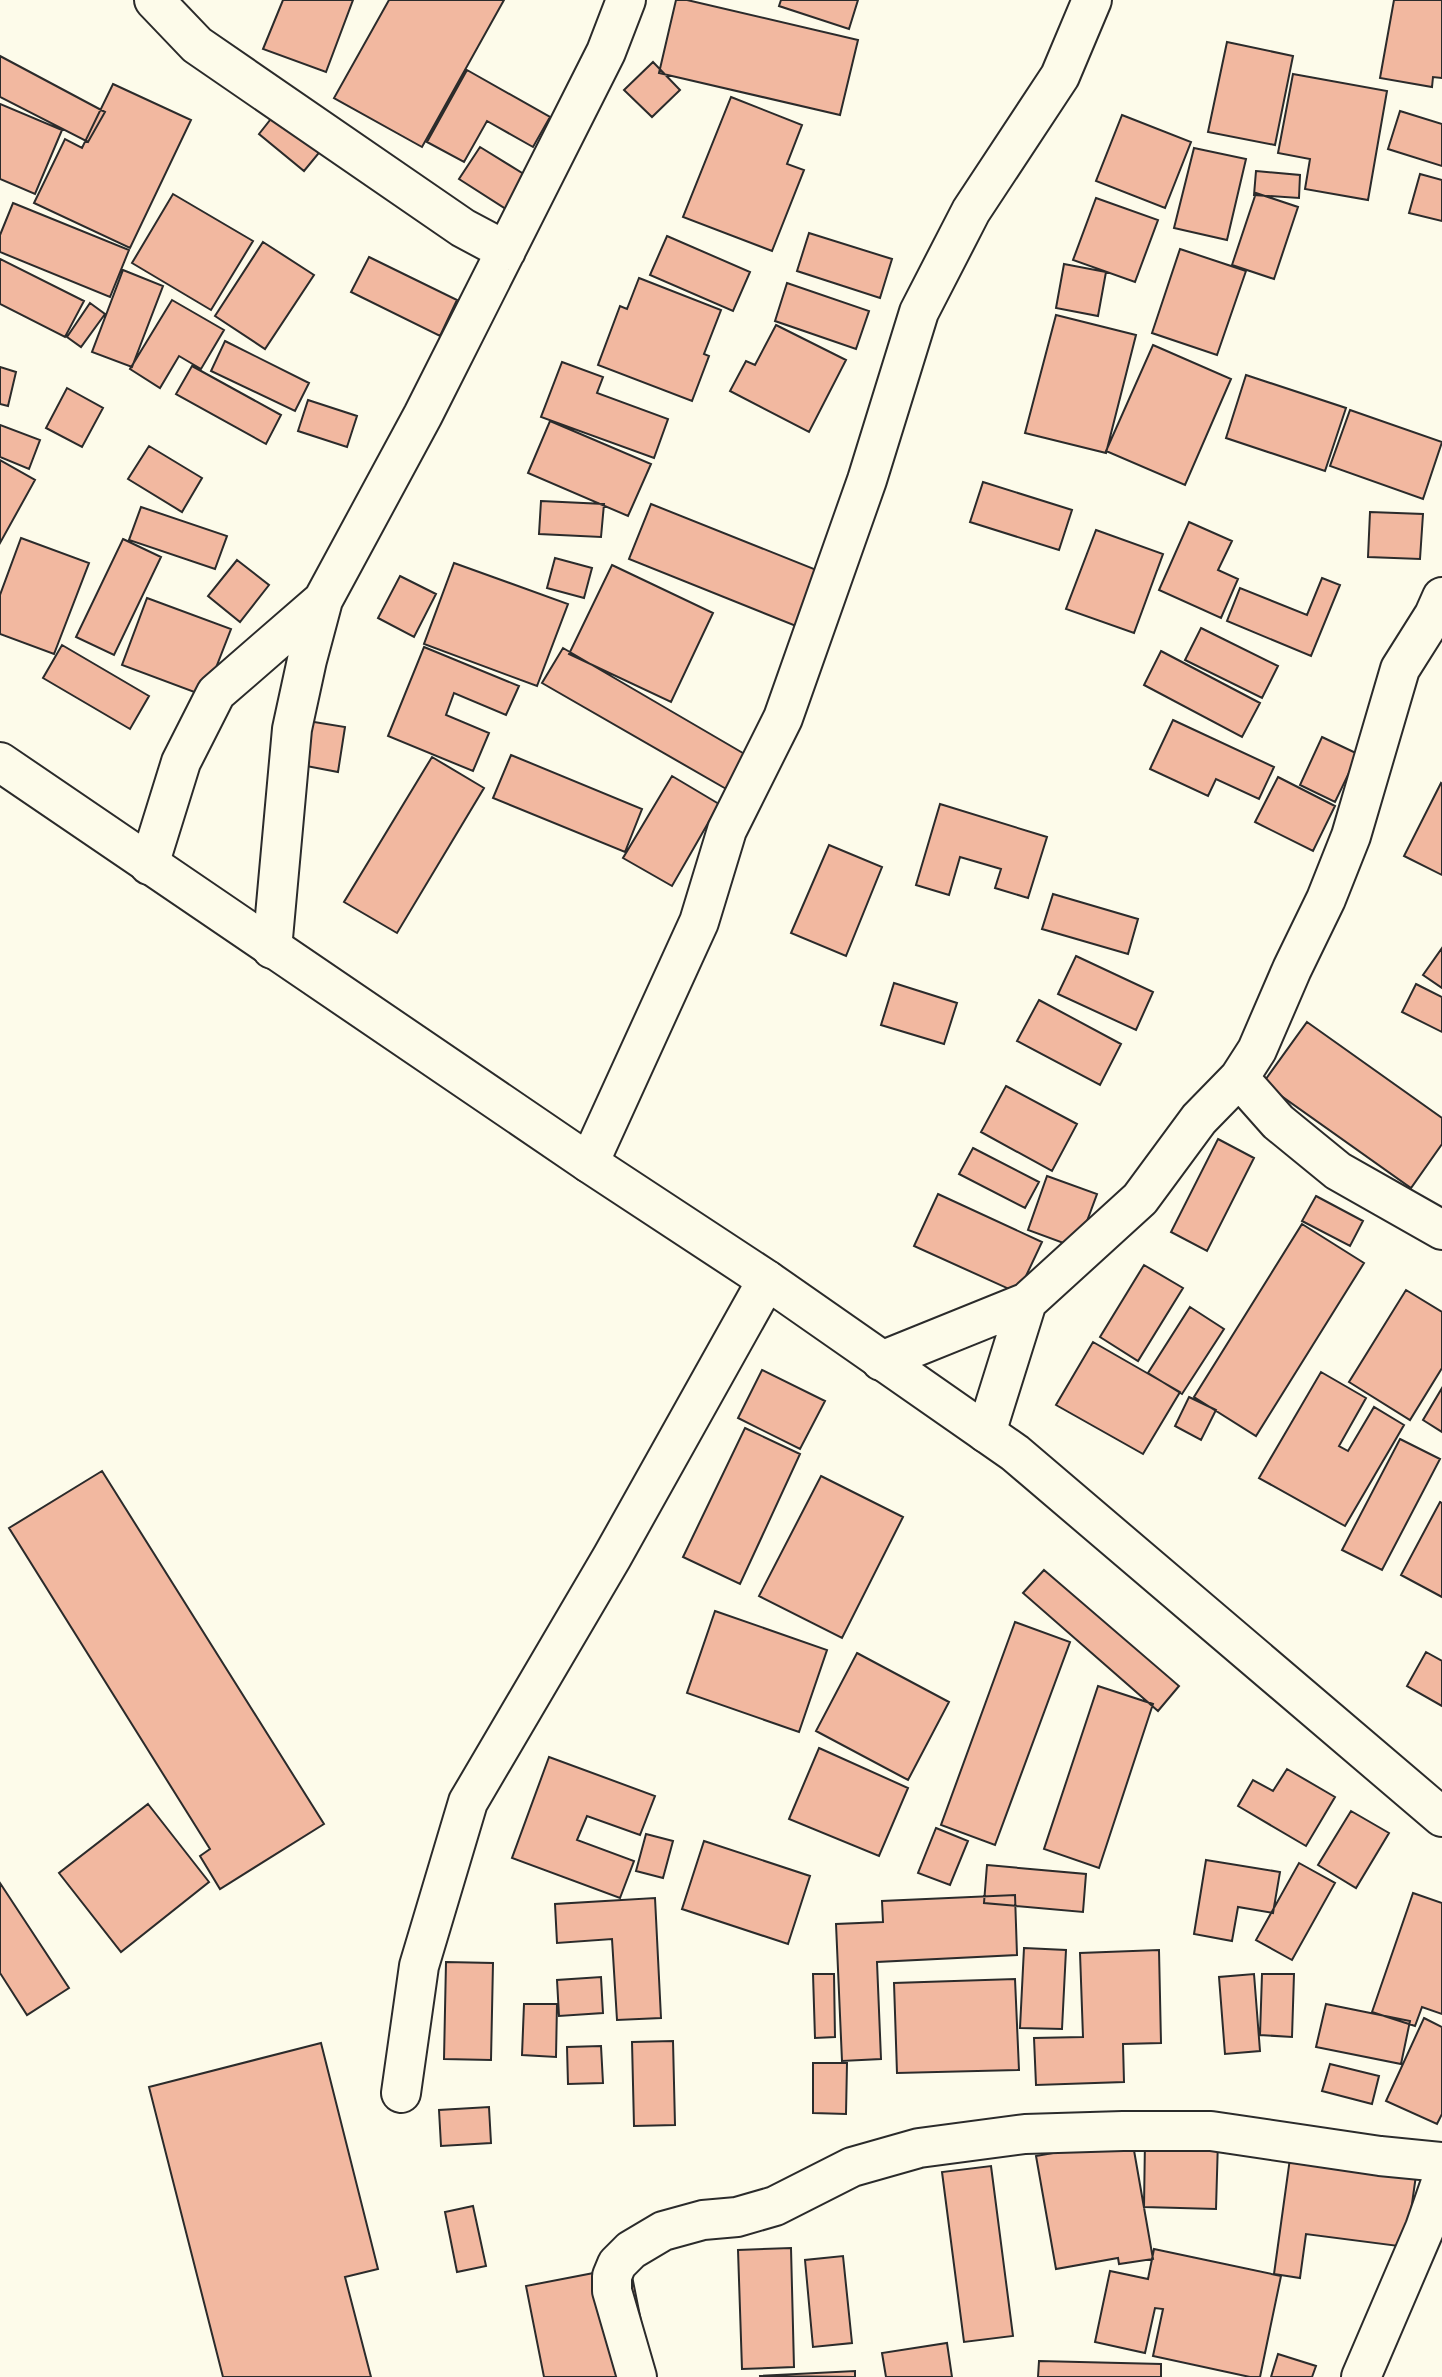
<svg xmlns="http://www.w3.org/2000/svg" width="1442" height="2377" font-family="Cabin,sans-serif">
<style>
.building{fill:#f2b8a0;stroke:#2b2b2b;stroke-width:2}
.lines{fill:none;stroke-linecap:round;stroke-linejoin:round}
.street-casing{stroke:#2b2b2b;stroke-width:42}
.secondary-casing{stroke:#2b2b2b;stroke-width:42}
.street{stroke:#fdfbea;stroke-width:38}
.secondary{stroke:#fdfbea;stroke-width:38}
</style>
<rect width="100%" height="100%" fill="#fdfbea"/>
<path class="building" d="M283 0H353L326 72 263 49Z
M389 0H504L422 147 334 98Z
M676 0H687L858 40 840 115 659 73Z
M781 0H858L849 29 779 6Z
M1394 0H1442V78L1433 77 1432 87 1380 78Z
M1227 42 1293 56 1275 145 1208 132Z
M0 56 105 112 88 142 0 97Z
M653 62 680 90 652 117 624 90Z
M467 70 550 117 533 147 487 121 464 162 427 142Z
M1293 74 1387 91 1368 200 1305 189 1310 159 1278 153Z
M113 84 191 120 130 248 34 203 65 139 82 148Z
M731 97 802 125 787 164 804 170 772 251 683 217Z
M0 104 62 130 35 194 0 179Z
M278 110 323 148 304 171 259 134Z
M1400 111 1442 124V166L1388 149Z
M1122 115 1191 142 1165 208 1096 181Z
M480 147 527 176 506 209 459 179Z
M1194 148 1246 159 1227 240 1174 228Z
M1256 171 1300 175 1299 198 1254 195Z
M1420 174 1442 180V221L1409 213Z
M1256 193 1298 207 1274 279 1232 265Z
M173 194 253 241 211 310 132 263Z
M1096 198 1158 220 1135 282 1073 260Z
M13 203 129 250 110 297 0 252V235Z
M809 233 892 259 880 298 797 271Z
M667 236 750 272 733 311 650 275Z
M263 242 314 275 265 349 215 316Z
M1180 249 1246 271 1217 355 1152 333Z
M369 257 457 300 440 336 351 292Z
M0 259 84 301 65 337 0 304Z
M1064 264 1106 272 1098 316 1056 308Z
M123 270 163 286 132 367 92 352Z
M639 278 721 310 704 354 709 356 692 401 598 365 620 306 627 309Z
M787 283 869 311 856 349 775 321Z
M172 300 224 330 201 369 179 356 160 388 130 369Z
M90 303 105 314 81 347 67 337Z
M1056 315 1136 335 1106 453 1025 433Z
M776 325 846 360 809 432 730 391 746 361 755 365Z
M225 341 309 383 295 411 211 371Z
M1153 345 1231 379 1185 485 1106 451Z
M562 362 603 377 597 393 668 419 654 458 541 417Z
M192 366 281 415 266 444 176 394Z
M0 367 16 372 8 406 0 404Z
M1246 375 1346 408 1325 471 1226 438Z
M67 388 103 408 82 447 46 428Z
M308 400 357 416 347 447 298 431Z
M1350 410 1442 442 1423 499 1330 466Z
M550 421 651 464 628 516 528 473Z
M0 425 40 440 29 469 0 457Z
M149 446 202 478 182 512 128 479Z
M0 460 35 480 0 543Z
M983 482 1072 510 1059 550 970 522Z
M541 501 604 504 601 537 539 534Z
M651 504 834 577 811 632 629 559Z
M141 507 227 536 215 569 129 540Z
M1370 512 1423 514 1420 559 1368 557Z
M1189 522 1232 541 1218 570 1238 579 1221 618 1159 590Z
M1096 530 1163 554 1134 633 1066 609Z
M21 538 89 563 54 654 0 634V595Z
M123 539 161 557 114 655 76 637Z
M555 558 592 568 584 598 547 588Z
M237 560 269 585 240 622 208 596Z
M454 563 568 604 537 686 424 644Z
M612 565 713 613 671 702 569 654Z
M400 576 436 594 414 637 378 618Z
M1322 578 1340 585 1311 656 1227 621 1240 588 1307 615Z
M147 598 231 629 205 696 122 665Z
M1201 628 1278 666 1262 698 1185 660Z
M62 645 149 696 130 729 43 678Z
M424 647 519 686 506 715 454 693 446 715 489 733 473 771 388 736Z
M563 648 748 756 728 790 542 683Z
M1161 651 1260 703 1242 737 1144 685Z
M1173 720 1274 767 1259 799 1216 779 1208 796 1150 769Z
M308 721 345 727 338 772 301 765Z
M1322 737 1358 754 1335 802 1300 785Z
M511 755 642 809 625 852 493 798Z
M432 757 484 788 397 933 344 902Z
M672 776 719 804 672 886 623 858Z
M1278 777 1335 806 1313 851 1255 822Z
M1441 783 1442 784V875L1404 856Z
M940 804 1047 837 1028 898 995 888 1001 869 960 857 949 895 916 885Z
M829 845 882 867 846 956 791 933Z
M1053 894 1138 919 1128 954 1042 929Z
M1442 948V988L1423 975Z
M1076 956 1153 992 1136 1030 1058 994Z
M894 983 957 1003 944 1044 881 1025Z
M1416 984 1442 997V1032L1402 1012Z
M1039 1000 1121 1044 1100 1085 1017 1041Z
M1307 1022 1442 1118V1144L1411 1188 1263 1083Z
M1006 1086 1077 1124 1052 1171 981 1132Z
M1218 1139 1254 1158 1207 1251 1171 1232Z
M973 1148 1039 1182 1025 1208 959 1174Z
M1047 1176 1097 1194 1077 1248 1028 1230Z
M938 1194 1042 1242 1018 1293 914 1246Z
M1316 1196 1363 1221 1350 1246 1302 1221Z
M1302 1224 1364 1263 1256 1436 1194 1397Z
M1144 1265 1183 1288 1138 1361 1100 1337Z
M1406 1290 1442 1312V1368L1410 1420 1349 1382Z
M1190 1307 1224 1329 1182 1394 1148 1373Z
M1093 1342 1180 1392 1143 1454 1056 1405Z
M762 1370 825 1401 800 1449 738 1418Z
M1321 1372 1366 1398 1339 1446 1348 1451 1374 1407 1404 1425 1345 1526 1259 1478Z
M1442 1388V1432L1423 1420Z
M1189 1397 1216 1410 1201 1440 1175 1426Z
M745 1428 800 1454 740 1584 683 1557Z
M1400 1439 1440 1459 1382 1570 1342 1550Z
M102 1471 324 1824 220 1889 200 1856 210 1849 9 1528Z
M821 1476 903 1517 842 1638 759 1596Z
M1440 1502 1442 1503V1597L1401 1575Z
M1044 1570 1179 1686 1158 1711 1023 1593Z
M715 1611 827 1650 799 1732 687 1693Z
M1015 1622 1070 1642 995 1845 941 1825Z
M1426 1652 1442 1661V1706L1407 1686Z
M857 1653 949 1702 908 1780 816 1731Z
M1098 1686 1153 1704 1099 1868 1044 1849Z
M819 1748 908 1788 879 1856 789 1819Z
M549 1757 655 1796 640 1835 587 1816 577 1840 634 1861 620 1898 512 1858Z
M1287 1769 1335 1797 1306 1846 1238 1806 1253 1780 1273 1791Z
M148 1804 209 1882 121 1952 59 1873Z
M1351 1811 1389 1833 1356 1888 1318 1865Z
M936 1828 968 1841 950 1885 918 1873Z
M646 1834 673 1841 663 1878 636 1871Z
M704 1841 810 1876 788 1944 682 1909Z
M1206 1860 1280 1872 1273 1913 1238 1907 1232 1941 1194 1934Z
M1299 1863 1335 1883 1292 1960 1256 1940Z
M987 1865 1086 1874 1083 1912 984 1903Z
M0 1883 69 1988 27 2015 0 1973Z
M1413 1893 1442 1903V2014L1422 2007 1415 2026 1372 2012Z
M1015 1895 1017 1955 877 1962 881 2059 842 2061 836 1924 883 1922 882 1901Z
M655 1898 661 2018 617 2020 612 1939 557 1943 555 1904Z
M1024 1948 1066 1950 1062 2029 1020 2028Z
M1159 1950 1161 2043 1123 2044 1124 2082 1036 2085 1034 2038 1083 2037 1080 1953Z
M446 1962 493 1963 491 2060 444 2059Z
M813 1974H834L835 2037 815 2038Z
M1254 1974 1260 2051 1225 2054 1219 1977Z
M1262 1974H1294L1292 2037 1260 2035Z
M601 1977 603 2013 559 2016 557 1980Z
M1015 1979 1019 2070 897 2073 894 1983Z
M524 2004H557L556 2057 522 2055Z
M1326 2004 1410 2021 1401 2064 1316 2047Z
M1424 2018 1442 2027V2114L1437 2124 1386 2101Z
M673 2041 675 2125 634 2126 632 2042Z
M321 2043 378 2269 345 2277 371 2377H223L149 2087Z
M601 2046 603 2083 568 2084 567 2047Z
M813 2063H847L846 2114 813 2113Z
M1330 2064 1379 2076 1372 2104 1322 2091Z
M489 2107 491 2143 441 2146 439 2110Z
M1132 2139 1153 2259 1119 2264 1118 2258 1056 2269 1036 2156Z
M1145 2140H1218L1216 2209 1144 2207Z
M1291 2151 1417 2168 1406 2247 1306 2234 1300 2278 1274 2274Z
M991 2166 1013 2336 964 2342 942 2172Z
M473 2206 486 2266 457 2272 445 2212Z
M791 2248 794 2367 742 2369 738 2250Z
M1154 2249 1281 2276 1260 2377H1250L1153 2356 1163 2309 1155 2308 1145 2353 1095 2342 1110 2271 1148 2279Z
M843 2256 852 2343 813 2347 805 2260Z
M630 2266 651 2371 621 2377H544L526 2286Z
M947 2343 952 2377H886L882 2353Z
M1278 2354 1316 2366 1312 2377H1271Z
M1039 2361 1161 2364V2377H1038Z
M855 2371V2377L759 2376Z"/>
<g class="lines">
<defs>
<path id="street" d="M154 0 197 45 463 228 506 251
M149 865 181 762 216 693 323 600
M272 949 292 729 307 660 323 600 423 415 606 52 626 0
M1239 1078 1278 1122 1338 1171 1442 1230
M589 1163 699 922 727 830 783 718 867 480 919 312 971 211 1060 76 1092 0
M881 1361 1027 1302 1140 1199 1199 1119 1239 1078 1257 1050 1292 969 1326 899 1351 836 1400 669 1434 615 1442 597
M986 1433 1027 1302
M401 2093 419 1966 468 1802 612 1557 767 1280
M637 2377 612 2291V2276L617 2264 631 2250 663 2231 703 2220 737 2217 775 2206 852 2167 919 2148 1025 2134 1123 2131H1211L1380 2156 1442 2162
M1361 2377 1425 2228 1442 2179"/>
<path id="secondary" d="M0 762 589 1163 767 1280 1015 1453 1442 1817"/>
</defs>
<use href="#street" class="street-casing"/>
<use href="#secondary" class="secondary-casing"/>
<use href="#street" class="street"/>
<use href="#secondary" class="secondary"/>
</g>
</svg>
